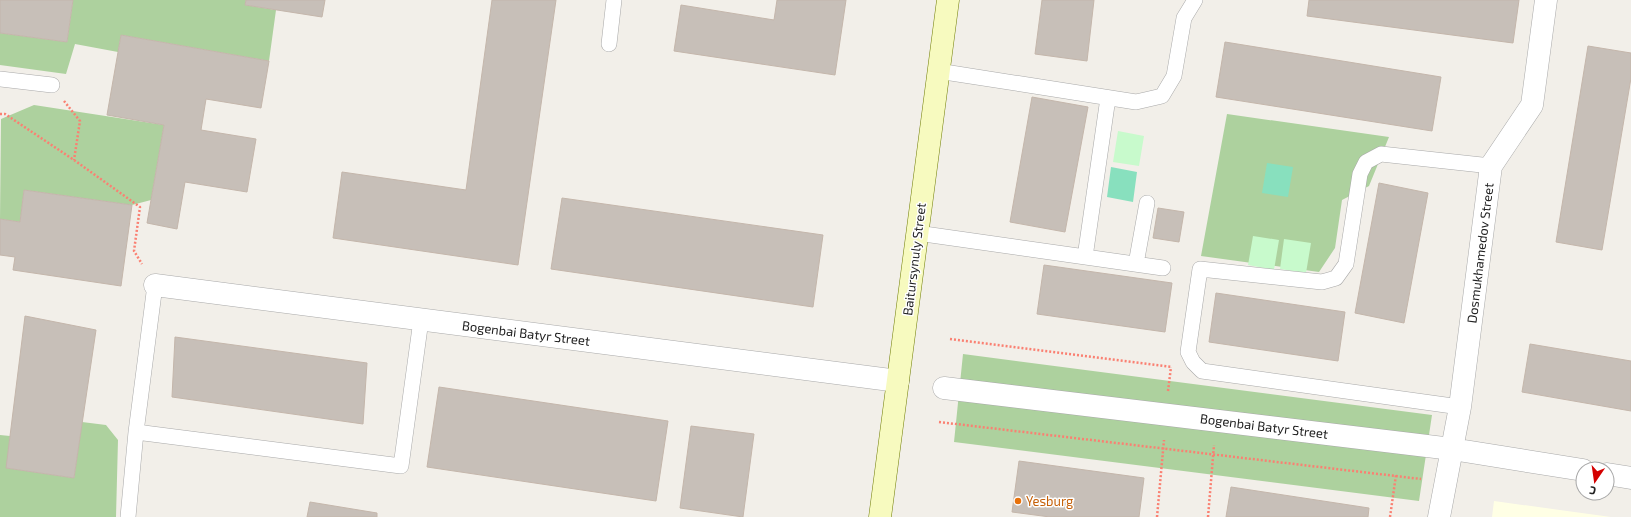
<svg xmlns="http://www.w3.org/2000/svg" width="1631" height="517" font-family="'Exo 2',sans-serif">
<style>
.education{fill:#ffffe5}
.forest{fill:#add19e}
.park{fill:#c8facc}
.pitch{fill:#88e0be}
.building{fill:#c7bfb8;stroke:#c4b6ab}
.lines{fill:none;stroke-linecap:round;stroke-linejoin:round}
.service-casing{stroke:#a9a9a9;stroke-width:16}
.pedestrian-casing{stroke:#a9a9a9;stroke-width:23}
.minor-casing{stroke:#a9a9a9;stroke-width:23}
.secondary-casing{stroke:#707d05;stroke-width:23}
.path{stroke:#fa8072;stroke-width:2.5;stroke-dasharray:2 2;stroke-linecap:butt}
.service{stroke:#fff;stroke-width:15}
.pedestrian{stroke:#fff;stroke-width:22}
.minor{stroke:#fff;stroke-width:22}
.secondary{stroke:#f7fabf;stroke-width:22}
.food-dot{fill:#e8710a;stroke:#fff;stroke-width:1.5}
.labels{text-anchor:middle;dominant-baseline:central;stroke-width:3;stroke-linejoin:round;paint-order:stroke}
.street-label{font-size:13px;fill:#222;stroke:#fff}
.food-label{font-size:13px;fill:#c56008;stroke:#fff;text-anchor:start}
</style>
<rect width="100%" height="100%" fill="#f2efe9"/>
<path class="education" d="M1494 501 1611 517H1492Z"/>
<path class="forest" d="M73 0H246L245 5 276 10 269 61 121 35 118 52 75 44 66 74 0 65V33L67 42Z
M34 105 164 125 151 200 132 205 24 190 20 222 0 219 1 119Z
M1227 114 1389 137 1369 186 1342 200 1335 248 1319 272 1201 256Z
M963 354 1432 415 1419 501 954 442Z
M82 422 106 425 118 440 116 517H0V435L10 436 7 468 74 478Z"/>
<path class="park" d="M1118 131 1144 136 1139 166 1113 162Z
M1253 236 1279 240 1274 270 1248 265Z
M1284 239 1311 243 1306 273 1280 269Z"/>
<path class="pitch" d="M1267 163 1293 167 1288 197 1262 193Z
M1111 167 1137 172 1133 202 1107 197Z"/>
<path class="building" d="M0 0H73L67 42 0 33Z
M246 0H325L322 17 245 5Z
M492 0H556L518 265 333 238 342 172 466 190Z
M777 0H846L835 75 674 51 681 5 774 20Z
M1042 0H1094L1087 61 1035 54Z
M1309 0H1519L1513 43 1307 16Z
M121 35 269 61 261 108 206 99 201 130 256 139 247 192 185 182 177 229 147 223 164 125 107 115Z
M1225 42 1441 77 1432 131 1216 97Z
M1588 46 1631 53V78L1602 250 1556 242Z
M1032 97 1088 107 1065 232 1010 222Z
M1379 183 1428 193 1404 323 1355 313Z
M24 190 132 205 121 286 13 270 15 257 0 255V219L20 222Z
M562 198 823 235 813 307 551 269Z
M1158 208 1184 212 1179 242 1153 238Z
M1044 265 1172 283 1165 332 1037 314Z
M1216 293 1345 312 1338 361 1209 342Z
M25 316 96 330 74 478 6 468Z
M175 337 367 363 363 424 172 397Z
M1530 344 1631 361V411L1522 392Z
M439 387 668 421 656 501 427 467Z
M691 426 754 434 743 517 680 508Z
M1019 461 1144 478 1139 517H1050L1012 512Z
M1231 487 1369 508 1368 517H1226Z
M310 502 377 513V517H307Z"/>
<g class="lines">
<defs>
<path id="service" d="M609 44 614 0
M938 71 1136 102 1162 96 1174 76 1184 18 1195 0
M0 79 52 85
M917 233 1163 268
M1085 257 1108 98
M1136 264 1147 203
M1460 407 1202 371 1193 362 1188 352 1200 269 1322 282 1336 278 1346 264 1360 174 1366 162 1381 154 1491 166
M136 432 401 466 421 320
M128 517 136 432 155 285"/>
<path id="pedestrian" d="M944 388 1452 449"/>
<path id="minor" d="M155 285 898 381
M1452 449 1583 470
M1607 474 1631 478
M1439 517 1460 407 1491 166 1532 105 1546 0"/>
<path id="secondary" d="M880 517 948 0"/>
</defs>
<use href="#service" class="service-casing"/>
<use href="#pedestrian" class="pedestrian-casing"/>
<use href="#minor" class="minor-casing"/>
<use href="#secondary" class="secondary-casing"/>
<path class="path" d="M64 101 80 121 74 160
M0 114H5L74 160 140 207 134 251 142 264
M950 339 1172 367
M1168 391 1171 367
M939 422 1421 479
M1157 517 1164 440
M1208 517 1214 445
M1390 517 1396 475"/>
<use href="#service" class="service"/>
<use href="#pedestrian" class="pedestrian"/>
<use href="#minor" class="minor"/>
<use href="#secondary" class="secondary"/>
</g>
<circle class="food-dot" cx="1018" cy="501" r="4"/>
<g class="labels">
<g class="street-label">
<text transform="translate(1480 253) rotate(-83)">Dosmukhamedov Street</text>
<text transform="translate(914 259) rotate(-83)">Baitursynuly Street</text>
<text transform="translate(526 333) rotate(7)">Bogenbai Batyr Street</text>
<text transform="translate(1264 426) rotate(7)">Bogenbai Batyr Street</text>
</g>
<g class="food-label">
<text x="1026" y="501">Yesburg</text>
</g>
</g>
<g transform="translate(1595 481) rotate(193)"><circle r="19" fill="#ffffff" stroke="#a7a7a7"/>
<path d="M0-3L7 15L0 10L-7 15Z" fill="#d40000"/>
<text y="-6" font-size="11" font-weight="bold" text-anchor="middle" fill="#222222">С</text>
</g>
</svg>
